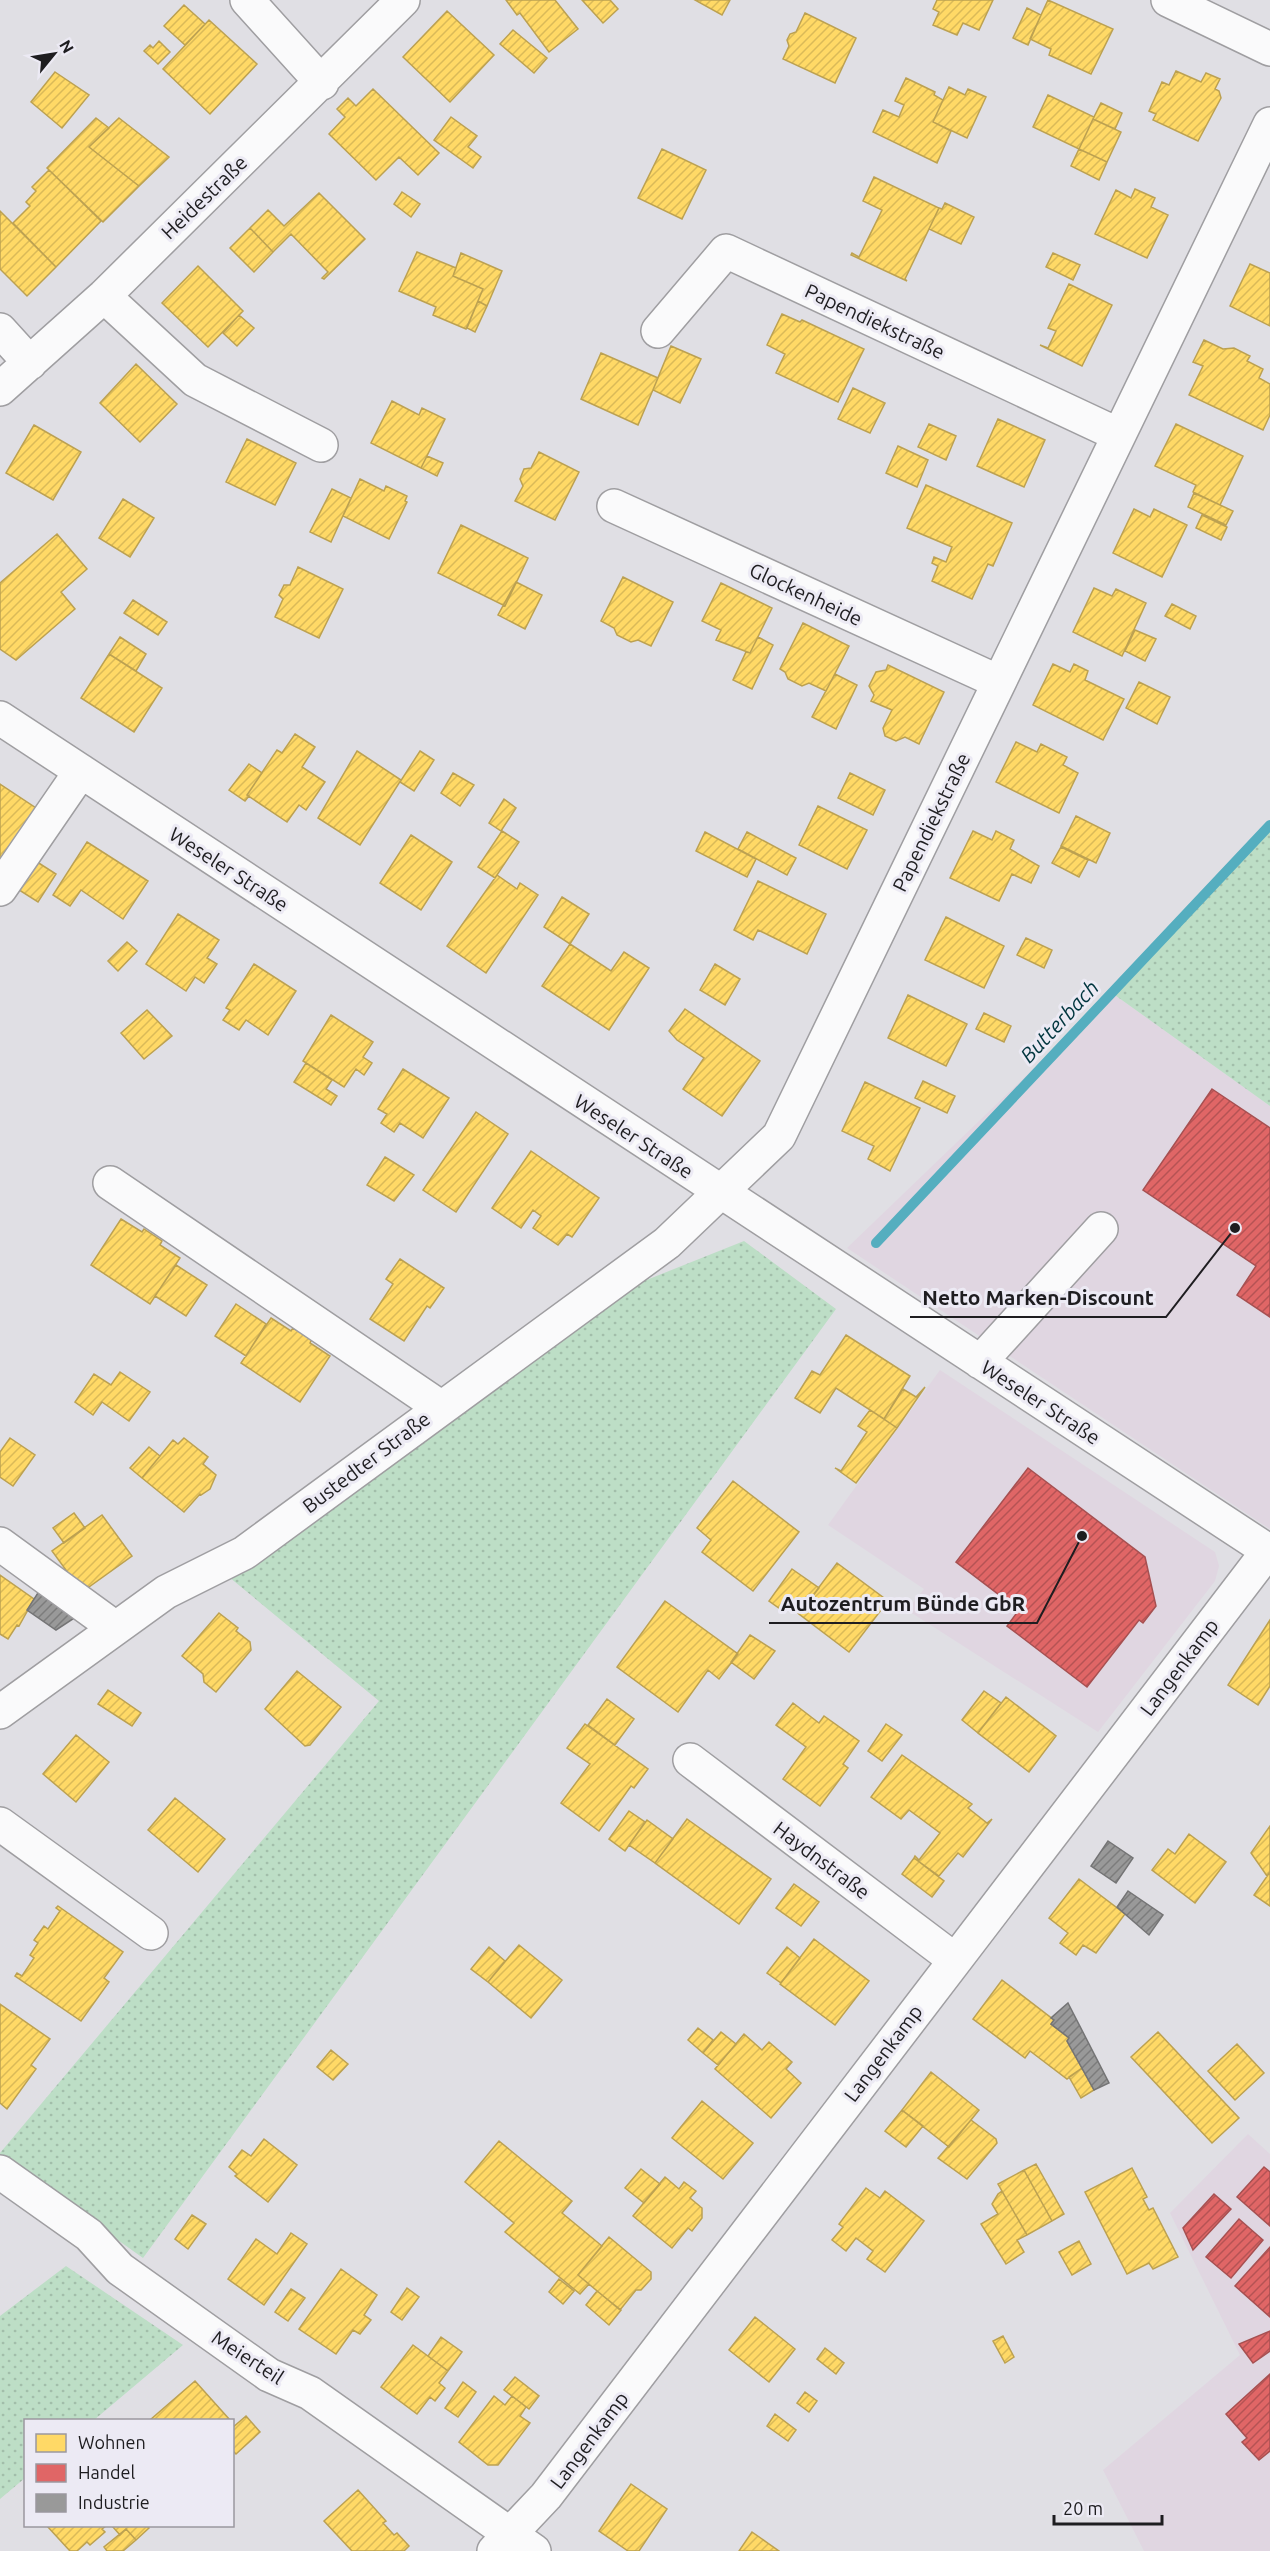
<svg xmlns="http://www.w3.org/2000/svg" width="1270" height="2551" font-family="Ubuntu,sans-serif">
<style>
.commercial{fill:#e0d6e1}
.grass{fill:url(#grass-dots)}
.homes{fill:url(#homes-hatch);stroke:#bca151;stroke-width:1.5}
.shops{fill:url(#shops-hatch);stroke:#a65051;stroke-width:1.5}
.industry{fill:url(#industry-hatch);stroke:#747475;stroke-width:1.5}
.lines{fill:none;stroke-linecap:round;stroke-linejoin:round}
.stream{stroke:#55aebf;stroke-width:10}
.minor-casing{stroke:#9f9ea1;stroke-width:36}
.minor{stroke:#fafafb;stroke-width:33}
.labels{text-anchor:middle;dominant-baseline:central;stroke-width:6;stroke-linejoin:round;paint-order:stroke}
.street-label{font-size:20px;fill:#1e1d20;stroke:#eceaf4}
.water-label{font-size:21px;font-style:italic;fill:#00353e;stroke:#eceaf4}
.leader{fill:none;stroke:#1e1d20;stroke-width:2}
.callout-dot{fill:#1e1d20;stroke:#eceaf4;stroke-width:2}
.callout-label{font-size:21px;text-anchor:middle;font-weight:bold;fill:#1e1d20;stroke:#eceaf4;stroke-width:6;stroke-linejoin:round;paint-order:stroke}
</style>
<defs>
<pattern id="grass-dots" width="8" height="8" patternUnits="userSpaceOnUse" patternTransform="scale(1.5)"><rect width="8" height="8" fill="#bddec6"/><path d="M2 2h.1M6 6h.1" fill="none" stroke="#a2beaa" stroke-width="1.8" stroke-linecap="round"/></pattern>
<pattern id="homes-hatch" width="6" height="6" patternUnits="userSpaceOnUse" patternTransform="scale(1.5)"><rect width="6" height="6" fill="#ffd966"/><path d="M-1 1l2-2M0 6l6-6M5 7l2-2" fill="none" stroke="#daba58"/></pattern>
<pattern id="shops-hatch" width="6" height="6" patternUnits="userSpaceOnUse" patternTransform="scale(1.5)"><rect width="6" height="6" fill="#e06666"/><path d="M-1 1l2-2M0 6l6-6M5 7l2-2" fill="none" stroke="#b55354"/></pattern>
<pattern id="industry-hatch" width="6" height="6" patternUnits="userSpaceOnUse" patternTransform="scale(1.5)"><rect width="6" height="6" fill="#999"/><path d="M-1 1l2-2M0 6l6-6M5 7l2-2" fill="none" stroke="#7c7c7c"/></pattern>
</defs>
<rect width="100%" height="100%" fill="#e0dfe4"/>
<path class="commercial" d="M1112 993 1270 1106V1529L847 1248Z
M940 1370 1215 1552 1219 1566 1215 1581 1098 1732 907 1610 924 1589 828 1525Z
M1248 2134 1270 2154V2551H1144L1103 2470 1240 2355 1170 2213Z"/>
<path class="grass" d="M1270 829V1106L1112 993Z
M744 1241 836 1309 143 2258 0 2156V2153L379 1701 229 1577 644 1281Z
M66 2266 183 2345 94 2420H26L25 2478 0 2499V2316Z"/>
<path class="homes" d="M506 0H555L578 29 549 52 520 13 517 15Z
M582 0H610L618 9 603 23Z
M695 0H730L722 15Z
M937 0H993L979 30 963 23 957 35 933 25 939 12 933 9Z
M1048 0 1113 29 1091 74 1049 55 1051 49 1030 39Z
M184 5 205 24 185 45 164 26Z
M1027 8 1041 15 1028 45 1013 38Z
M447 11 494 55 450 102 403 57Z
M805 13 856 38 835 83 783 59 789 46 787 40 790 34 796 32Z
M209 20 257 64 210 114 163 69Z
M513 30 547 58 534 73 500 44Z
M159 41 170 52 158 64 144 51 150 45 153 48Z
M1176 71 1201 82 1206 73 1220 79 1215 89 1219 91 1221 98 1198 141 1153 120 1156 114 1149 111 1162 82 1169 85Z
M55 72 89 95 62 128 31 102Z
M906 78 935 92 934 95 943 100 933 122 951 131 937 163 873 132 883 110 899 117 904 105 895 101Z
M949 87 965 95 968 89 986 97 967 138 933 122Z
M373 89 439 153 418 175 399 157 376 180 329 134 345 117 337 109 348 98 356 106Z
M1048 95 1094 117 1079 149 1033 127Z
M1101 103 1122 113 1115 129 1093 119Z
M451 117 477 136 468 147 481 157 473 168 434 140Z
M96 118 109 128 89 147 139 186 103 222 47 168Z
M119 118 169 157 139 186 89 147Z
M1093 119 1121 132 1107 162 1079 149Z
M662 149 706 170 682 219 638 198Z
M1079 149 1107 162 1099 180 1071 166Z
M49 170 101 221 56 267 13 223 30 206 26 202 36 191 32 187Z
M874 177 939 208 905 279 907 281 851 255 852 253 859 257 882 210 863 201Z
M1135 189 1155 198 1151 207 1168 215 1147 258 1095 234 1116 190 1131 198Z
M402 192 420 204 411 217 394 204Z
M319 193 365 239 324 279 322 278 328 272 291 234 273 252 250 228 268 210 284 226Z
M945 203 974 217 961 244 929 229 939 208 942 209Z
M0 211 56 267 27 296 0 269Z
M250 228 273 252 254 272 230 248Z
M417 252 456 268 453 276 483 289 466 329 433 315 436 307 399 291Z
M461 253 502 271 487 306 478 301 483 289 453 276Z
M1053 253 1080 265 1073 280 1046 267Z
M1250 264 1270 273V326L1230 306Z
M198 266 243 311 208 347 162 303Z
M1069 284 1112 305 1082 366 1040 345 1048 348 1056 331 1048 328Z
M478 301 487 306 475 332 467 328Z
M782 314 800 322 802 320 864 349 838 402 776 373 785 354 767 345Z
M239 315 254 328 237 346 223 333Z
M1204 340 1223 349 1234 348 1250 356 1247 361 1263 369 1259 378 1270 384V415L1263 430 1189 395 1203 366 1193 362Z
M671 346 701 359 680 403 653 390Z
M601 353 658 378 638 425 581 399Z
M136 364 177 404 140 442 100 403Z
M853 388 885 403 870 433 838 419Z
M392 401 419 415 422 408 445 419 421 468 371 443Z
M998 419 1045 440 1024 487 977 466Z
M929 424 956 436 946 460 918 447Z
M1176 424 1243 456 1220 505 1193 492 1196 485 1155 466Z
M34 425 81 452 53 500 6 473Z
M247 439 296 463 275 505 226 482Z
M898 446 928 460 917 487 886 473Z
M539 452 579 472 555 520 515 501 523 486 520 479 524 469 531 468Z
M427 456 443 463 437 476 421 468Z
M360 479 384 491 386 486 407 496 405 501 407 502 389 539 343 516Z
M926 485 1012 523 993 566 988 564 972 599 932 581 938 566 932 563 934 557 946 562 952 547 907 528Z
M332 489 351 498 331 542 310 532Z
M1194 493 1233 511 1226 525 1188 507Z
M123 499 154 518 130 557 99 538Z
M1134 509 1150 517 1154 509 1187 525 1162 577 1113 553Z
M1202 515 1227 527 1221 540 1196 528Z
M461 525 528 558 505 606 438 573Z
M57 534 87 569 61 592 75 609 16 660 0 649V583Z
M298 567 343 589 319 638 275 617 283 599 279 595 284 585H290Z
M623 577 673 602 651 646 638 640 631 642 617 635 614 628 601 621Z
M516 582 542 595 525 629 498 615Z
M721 583 772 608 750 653 716 640 721 630 702 621Z
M1094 588 1112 596 1116 589 1146 603 1122 656 1073 632Z
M133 600 167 622 158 635 124 613Z
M1172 604 1196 616 1190 629 1165 616Z
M803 623 849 646 826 691 809 683 802 686 788 679 785 672 780 669Z
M1135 630 1156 639 1145 661 1125 651Z
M120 637 146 654 136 671 109 654Z
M758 637 773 645 752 689 733 680 746 652 750 653Z
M109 654 162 688 134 732 81 698Z
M1053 664 1070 672 1074 664 1088 671 1085 680 1124 699 1103 740 1033 705Z
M888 665 944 692 919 744 905 737 896 741 885 736 883 728 892 710 871 701 874 695 869 686 876 672 886 670Z
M835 674 857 685 836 729 812 717Z
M1139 682 1170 697 1157 724 1126 708Z
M295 734 315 747 302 767 325 782 306 810 299 805 287 822 247 795 277 750 282 753Z
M1016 742 1037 752 1041 744 1067 757 1063 765 1078 773 1059 813 996 782Z
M357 751 401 780 360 845 318 818Z
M420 751 434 760 414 791 400 782Z
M249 764 262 773 247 795 249 796 245 801 229 790Z
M453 773 474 785 460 806 441 793Z
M850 773 885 790 873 815 838 798Z
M0 784 36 808 0 862Z
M504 799 516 808 501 831 489 823Z
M818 806 867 830 847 869 799 845Z
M1076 816 1110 833 1096 863 1061 846Z
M502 831 519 842 495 878 478 867Z
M973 831 992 840 996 831 1014 840 1010 849 1039 866 1031 883 1012 874 999 901 950 878Z
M705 832 756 859 747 877 696 851Z
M747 832 796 858 787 875 738 849Z
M411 835 452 862 421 910 380 883Z
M87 842 148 881 123 919 81 890 70 906 53 895Z
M1061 847 1088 860 1079 877 1052 863Z
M34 860 56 874 38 902 16 888Z
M497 875 517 889 520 883 538 895 486 973 447 946Z
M758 881 826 914 807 954 758 930 753 940 734 930Z
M562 897 589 914 570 944 544 927Z
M178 914 219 940 207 958 217 964 204 983 195 977 186 991 146 964Z
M946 917 1004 946 984 988 925 960Z
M1026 938 1052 950 1044 968 1017 955Z
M127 942 137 951 118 971 108 961Z
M570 944 611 971 624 952 649 968 609 1030 542 986Z
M254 964 296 991 268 1035 246 1020 239 1030 223 1020 230 1010 226 1008Z
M715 964 740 979 725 1005 700 990Z
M908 995 967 1024 946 1066 888 1038Z
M685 1009 760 1061 722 1116 683 1089 704 1058 677 1040 669 1031Z
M147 1010 172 1036 144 1059 121 1033Z
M984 1013 1011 1026 1004 1042 976 1029Z
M331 1015 373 1042 363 1057 372 1063 364 1075 356 1069 344 1087 303 1061Z
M306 1063 332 1080 326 1089 337 1096 331 1105 294 1082Z
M403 1069 449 1098 423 1138 400 1123 394 1132 381 1123 387 1114 378 1109Z
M923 1081 955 1096 947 1113 915 1098Z
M865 1082 920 1108 890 1171 868 1159 874 1146 842 1131Z
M476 1112 508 1134 456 1212 423 1190Z
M531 1151 599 1198 572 1237 567 1234 558 1245 533 1228 541 1216 533 1210 521 1228 492 1208Z
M385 1157 414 1175 394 1201 367 1185Z
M121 1219 142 1232 144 1229 162 1241 160 1245 180 1258 150 1304 91 1265Z
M400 1259 444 1288 430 1308 427 1306 404 1341 370 1319 393 1284 386 1279Z
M176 1265 207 1285 186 1316 155 1296Z
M236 1304 266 1324 246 1356 215 1336Z
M271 1318 291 1331 293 1328 312 1339 310 1343 330 1356 300 1402 241 1363Z
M846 1335 910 1376 884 1419 836 1388 820 1413 795 1398 812 1371 820 1375Z
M120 1372 150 1392 129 1421 102 1402 93 1415 75 1402 94 1374 111 1385Z
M925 1387 897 1428 884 1419 903 1389 916 1397Z
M870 1410 897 1428 856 1483 835 1468 841 1471 867 1432 858 1426Z
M10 1438 35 1455 13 1486 0 1477V1452Z
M184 1438 208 1457 203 1464 216 1475 210 1489 201 1495 200 1494 184 1512 142 1478 173 1440 178 1444Z
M149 1447 160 1456 142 1478 130 1468Z
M733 1481 799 1532 753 1591 702 1552 711 1540 697 1528Z
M74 1513 85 1528 64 1543 53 1528Z
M102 1515 132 1556 82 1592 52 1551Z
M837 1563 888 1601 849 1652 799 1614Z
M792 1569 819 1588 799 1614 788 1605 783 1611 769 1601Z
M0 1575 34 1599 19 1626 17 1625 8 1639 0 1634Z
M665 1601 738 1654 719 1679 708 1670 678 1712 617 1667Z
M219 1613 238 1628 236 1631 250 1642 251 1650 216 1692 204 1682 203 1674 182 1656Z
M1270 1620V1686L1258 1705 1228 1685Z
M750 1635 775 1651 754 1679 731 1662Z
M297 1671 341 1707 310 1745 305 1746 265 1709Z
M108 1690 141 1713 132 1726 98 1704Z
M984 1691 1001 1703 978 1733 962 1720Z
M1006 1697 1056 1736 1029 1772 978 1733Z
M607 1699 634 1719 615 1745 588 1725Z
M793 1703 819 1723 824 1716 859 1741 843 1764 848 1768 820 1806 783 1779 806 1747 776 1725Z
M585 1724 648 1769 634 1788 631 1786 599 1831 561 1803 590 1764 567 1748Z
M886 1724 902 1735 882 1761 868 1751Z
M76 1735 109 1762 76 1802 43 1774Z
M902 1755 972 1804 968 1808 987 1823 992 1819 963 1857 958 1853 939 1876 914 1858 915 1856 919 1860 940 1833 909 1810 901 1819 871 1797Z
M175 1798 225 1839 198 1872 148 1830Z
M629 1811 645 1822 625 1851 609 1839Z
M687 1819 771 1879 739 1924 655 1863Z
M647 1820 673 1839 655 1863 629 1845Z
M1270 1826V1872L1267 1876 1251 1853Z
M1189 1834 1226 1862 1195 1903 1152 1870 1168 1849 1175 1854Z
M914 1858 944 1881 932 1897 902 1874Z
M1270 1872V1906L1254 1895Z
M1079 1879 1125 1914 1096 1953 1083 1945 1076 1955 1060 1943 1068 1933 1049 1918Z
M794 1884 819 1902 801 1926 776 1908Z
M58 1906 123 1952 104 1978 109 1982 81 2021 15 1976 17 1973 22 1976 34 1958 30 1955 38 1943 34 1940 44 1926 48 1929 60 1911 56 1908Z
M814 1939 869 1981 835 2025 780 1984Z
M519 1945 562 1980 531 2018 488 1982Z
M489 1947 505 1961 488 1982 471 1969Z
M787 1947 800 1958 781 1983 767 1973Z
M1002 1980 1054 2020 1051 2024 1069 2038 1067 2041 1082 2068 1067 2079 1030 2051 1025 2058 973 2019Z
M0 2004 50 2039 31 2065 36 2069 7 2109 0 2103Z
M698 2028 713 2040 703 2053 688 2040Z
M721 2032 736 2044 718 2065 703 2053Z
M1158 2032 1239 2118 1212 2143 1131 2057Z
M744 2034 762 2050 769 2042 792 2062 786 2069 801 2083 771 2118 715 2069Z
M1237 2044 1264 2073 1235 2100 1208 2071Z
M331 2050 348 2064 333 2080 317 2067Z
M1082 2068 1094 2090 1081 2098 1069 2077Z
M931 2072 979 2110 949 2147 902 2110Z
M702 2101 753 2143 723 2179 672 2138Z
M902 2110 923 2126 906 2147 885 2131Z
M971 2120 996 2139 997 2143 967 2179 938 2158Z
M264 2139 297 2165 268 2202 235 2176 237 2174 229 2167 242 2150 251 2156Z
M499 2141 572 2201 562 2213 602 2246 578 2275 589 2284 580 2294 505 2232 514 2223 465 2182Z
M1036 2164 1064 2214 1052 2221 1024 2170Z
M1132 2168 1147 2197 1143 2199 1149 2210 1153 2208 1178 2257 1153 2269 1149 2263 1127 2274 1085 2192Z
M641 2169 660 2184 644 2203 625 2188Z
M1024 2170 1052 2221 1027 2235 998 2184Z
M665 2177 679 2189 684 2182 696 2191 690 2198 702 2208V2218L692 2231 688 2228 672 2248 633 2216Z
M866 2188 880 2198 885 2191 924 2221 885 2272 867 2259 873 2251 856 2238 846 2251 832 2240 843 2227 839 2224Z
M1002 2191 1027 2235 1017 2240 1024 2252 1006 2264 981 2224 998 2214 992 2204 998 2194Z
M192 2215 206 2224 188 2249 175 2239Z
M291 2233 307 2244 264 2305 228 2279 256 2239 277 2254Z
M609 2237 651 2272V2279L641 2290H636L620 2310 578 2275Z
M1079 2241 1091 2264 1072 2275 1059 2252Z
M341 2269 377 2295 364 2315 371 2320 360 2334 353 2330 336 2354 299 2329Z
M559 2279 574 2291 563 2304 549 2292Z
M407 2288 419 2297 402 2320 391 2312Z
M291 2289 305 2298 288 2321 275 2312Z
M597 2291 621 2310 609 2325 586 2305Z
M755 2317 795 2349 769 2382 729 2350Z
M1003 2336 1014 2357 1005 2363 993 2341Z
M441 2337 462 2352 448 2371 428 2356Z
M413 2345 448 2371 439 2383 445 2388 435 2401 430 2397 417 2414 381 2387Z
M825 2348 844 2363 836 2374 817 2359Z
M515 2377 539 2396 529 2409 504 2390Z
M195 2381 230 2420H150Z
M463 2382 476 2392 458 2417 445 2408Z
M805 2392 817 2401 809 2412 797 2403Z
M494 2396 505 2405 512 2396 526 2407 520 2416 530 2423 498 2465H488L459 2442Z
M775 2414 796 2430 788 2441 767 2426Z
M246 2416 260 2432 236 2454 232 2450V2428Z
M631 2484 667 2509 639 2551H628L599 2531Z
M358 2490 386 2521 383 2523 394 2535 397 2533 409 2546 404 2551H352L324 2521Z
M47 2526H106L102 2529 105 2532 90 2545 87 2542 77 2551H70Z
M112 2526H147L149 2528 136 2540 126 2529 120 2535Z
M126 2529 136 2540 123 2551H107L104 2547Z
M752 2532 779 2551H739Z"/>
<path class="shops" d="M1212 1089 1270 1128V1317L1237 1295 1256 1266 1143 1190Z
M1028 1468 1145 1557 1156 1606 1143 1623 1139 1620 1087 1687 1007 1626 1019 1610 956 1562Z
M1264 2167 1270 2172V2226L1237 2197Z
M1214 2194 1231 2209 1193 2250 1183 2228Z
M1239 2219 1263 2240 1231 2278 1206 2257Z
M1270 2247V2317L1235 2286Z
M1270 2331V2351L1253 2363 1239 2344Z
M1270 2374V2451L1259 2460 1242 2442 1247 2438 1226 2414Z"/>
<path class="industry" d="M43 1585 79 1615 56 1630 27 1610Z
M1108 1841 1133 1858 1116 1883 1091 1866Z
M1128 1891 1163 1915 1149 1935 1117 1907Z
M1068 2003 1109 2083 1094 2090 1067 2041 1069 2038 1051 2024 1054 2020 1051 2018Z"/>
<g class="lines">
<path class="stream" d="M876 1243 1270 825"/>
<defs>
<path id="minor" d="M247 0 322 83
M1168 0 1270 49
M104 296 195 380 321 445
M0 330 30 363
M658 331 726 251 1119 435
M0 389 104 296 403 0
M614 506 999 682
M0 718 1270 1552
M0 889 81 771
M110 1183 440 1407
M980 1362 1101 1229
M0 1544 114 1627
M0 1712 166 1592 244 1553 667 1243 779 1136 1270 124
M690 1760 955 1960
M0 1824 151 1933
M0 2172 89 2235 120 2269 269 2375 310 2393 534 2551
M494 2551 546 2496 1268 1551"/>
</defs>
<use href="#minor" class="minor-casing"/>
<use href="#minor" class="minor"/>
</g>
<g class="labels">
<g class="street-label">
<text transform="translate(204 197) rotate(-44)">Heidestraße</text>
<text transform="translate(875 321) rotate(25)">Papendiekstraße</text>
<text transform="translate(806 594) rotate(25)">Glockenheide</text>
<text transform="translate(931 822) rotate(-64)">Papendiekstraße</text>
<text transform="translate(229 869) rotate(33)">Weseler Straße</text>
<text transform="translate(634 1136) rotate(33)">Weseler Straße</text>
<text transform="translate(1041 1402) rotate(33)">Weseler Straße</text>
<text transform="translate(366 1462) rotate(-37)">Bustedter Straße</text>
<text transform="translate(1179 1667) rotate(-53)">Langenkamp</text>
<text transform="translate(822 1860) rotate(37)">Haydnstraße</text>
<text transform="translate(883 2053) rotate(-53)">Langenkamp</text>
<text transform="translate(248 2357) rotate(33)">Meierteil</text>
<text transform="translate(589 2440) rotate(-53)">Langenkamp</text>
</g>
<g class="water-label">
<text transform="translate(1059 1021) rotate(-47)">Butterbach</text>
</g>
</g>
<path class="leader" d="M1235 1228L1166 1317H910M1082 1536L1037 1623H769"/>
<g class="callout-dot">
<circle cx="1235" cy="1228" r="6"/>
<circle cx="1082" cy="1536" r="6"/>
</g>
<g class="callout-label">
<text x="1038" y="1305">Netto Marken-Discount</text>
<text x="903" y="1611">Autozentrum Bünde GbR</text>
</g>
<rect x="24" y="2419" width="210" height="108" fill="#eceaf4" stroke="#9a989f" stroke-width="1.5"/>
<rect x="36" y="2434" width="30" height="18" fill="#ffd966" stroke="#9a989f" stroke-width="1.5"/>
<text x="78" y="2449" font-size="18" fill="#1e1d20">Wohnen</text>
<rect x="36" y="2464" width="30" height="18" fill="#e06666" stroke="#9a989f" stroke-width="1.5"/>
<text x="78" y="2479" font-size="18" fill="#1e1d20">Handel</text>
<rect x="36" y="2494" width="30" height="18" fill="#999999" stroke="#9a989f" stroke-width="1.5"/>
<text x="78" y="2509" font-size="18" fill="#1e1d20">Industrie</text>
<g transform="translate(54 54) rotate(60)" stroke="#eceaf4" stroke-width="4.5" paint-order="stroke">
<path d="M0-4.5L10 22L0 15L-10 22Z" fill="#1e1d20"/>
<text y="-9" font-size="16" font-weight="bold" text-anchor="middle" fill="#1e1d20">N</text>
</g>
<path d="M1054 2515v9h108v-9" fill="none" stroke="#1e1d20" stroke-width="3"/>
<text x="1063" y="2515" font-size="18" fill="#1e1d20" stroke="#eceaf4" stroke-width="4.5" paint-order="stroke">20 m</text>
</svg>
